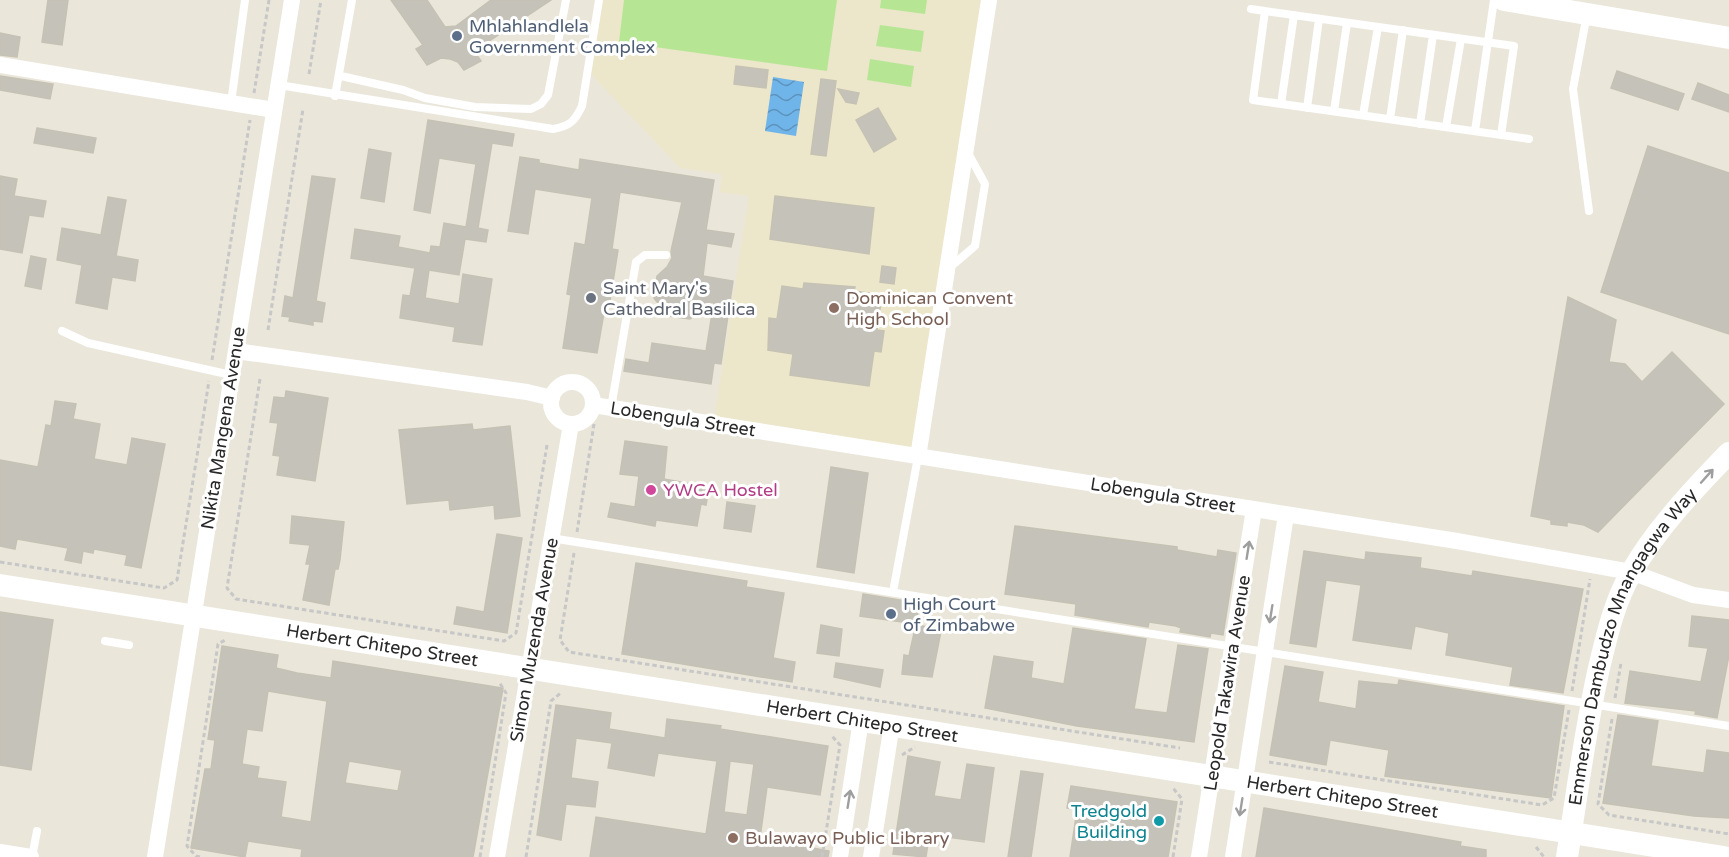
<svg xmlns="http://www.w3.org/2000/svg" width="1729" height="857" font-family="'Varela Round',sans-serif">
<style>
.education{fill:#ece6ca}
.pitch{fill:#b6e694}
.water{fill:url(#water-waves)}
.building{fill:#c5c2ba;stroke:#c5c2b4;stroke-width:1.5;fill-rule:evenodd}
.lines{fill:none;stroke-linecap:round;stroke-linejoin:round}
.path{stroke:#c7c7c7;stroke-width:3;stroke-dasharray:4.5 3;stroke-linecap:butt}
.lane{stroke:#fff;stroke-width:8}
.street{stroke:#fff;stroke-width:16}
.secondary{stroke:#fff;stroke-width:22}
.oneway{stroke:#9e9e9e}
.service-dot{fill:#5c6f8a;stroke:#fff;stroke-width:2}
.worship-dot{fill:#6b7280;stroke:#fff;stroke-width:2}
.education-dot{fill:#8d6e63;stroke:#fff;stroke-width:2}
.hotel-dot{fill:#d1479c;stroke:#fff;stroke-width:2}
.culture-dot{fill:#0f9aa8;stroke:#fff;stroke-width:2}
.labels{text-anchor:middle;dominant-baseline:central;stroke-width:6;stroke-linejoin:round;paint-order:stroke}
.service-label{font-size:18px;fill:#4e5e75;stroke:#fff;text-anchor:start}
.worship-label{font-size:18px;fill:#5b616d;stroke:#fff;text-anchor:start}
.education-label{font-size:18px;fill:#785e54;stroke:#fff;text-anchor:start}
.street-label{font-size:18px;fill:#282828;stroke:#fff}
.hotel-label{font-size:18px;fill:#b23c85;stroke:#fff;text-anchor:start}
.culture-label{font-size:18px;fill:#0d838f;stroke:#fff;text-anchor:end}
</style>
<defs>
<pattern id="water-waves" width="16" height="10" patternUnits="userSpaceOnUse" patternTransform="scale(1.5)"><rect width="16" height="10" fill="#70b5e9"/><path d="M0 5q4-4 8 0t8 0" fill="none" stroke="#5c93bd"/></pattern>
</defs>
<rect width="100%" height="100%" fill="#eae6da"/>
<path class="education" d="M603 0H985L914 453 714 420 749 196 720 192 722 174 680 168 591 74Z"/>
<path class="pitch" d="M624 0H837L827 71 619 42Z
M881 0H927L925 14 880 8Z
M880 25 924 31 921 52 876 46Z
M870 59 914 66 911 87 867 80Z"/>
<path class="water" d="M773 77 804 82 796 136 765 131Z"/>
<path class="building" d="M48 0H68L62 45 42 42Z
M391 0H427L445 27 456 26 491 0H551L474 51 481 61 464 70 458 62 450 59 441 58 427 65 416 49 423 45Z
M0 33 20 37 17 57 0 55Z
M736 66 768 70 766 88 734 84Z
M1617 71 1684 94 1678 110 1611 88Z
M0 76 53 84 50 99 0 90Z
M821 79 836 81 826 156 811 154Z
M1698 83 1729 95V112L1692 99Z
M838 89 859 93 856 104 846 102Z
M878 108 896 139 874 152 856 120Z
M428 120 514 134 512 146 492 143 478 228 488 230 486 242 465 239 459 275 429 270 425 298 459 304 463 274 492 279 482 345 453 341 455 327 400 318 403 295 410 296 415 268 351 258 355 229 400 236 398 247 430 253 431 246 440 247 444 223 466 227 476 164 439 158 430 213 414 210Z
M37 128 96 138 93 153 34 143Z
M1648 146 1729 173V334L1601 292Z
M369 149 391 153 384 202 361 198Z
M520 157 539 160V163L579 170 580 159 714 180 706 230 734 234 731 247 707 243 703 276 733 281 721 364 714 363 711 384 624 371 626 359 649 363 652 343 706 351 714 301 690 319 668 316 654 298 657 276 667 267 672 258 671 251 682 202 620 192 612 249 618 250 610 301H606L597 353 563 348 571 295 567 294 575 243 585 245 592 198 535 189 528 234 508 231Z
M0 176 17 179 14 196 46 201 43 217 29 215 22 253 0 249Z
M312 176 335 179 316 301 325 303 322 322 313 321V325L289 321 290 317 282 316 285 296 293 298Z
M775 196 874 208 869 254 770 239Z
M108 197 126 200 116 256 138 260 135 281 112 277 107 309 76 303 82 265 57 260 62 228 101 235Z
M31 256 46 259 41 289 25 286Z
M882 266 896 268 894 284 880 282Z
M804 283 855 287 854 291 882 295 877 330 884 331 881 352 874 351 869 386 790 375 793 354 768 350 769 318 777 319 782 286 803 289Z
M1568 297 1616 320 1609 362 1625 364 1642 382 1672 352 1724 404 1598 532 1584 525 1567 522V526L1551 524V520L1531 516Z
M286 391 328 398 315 481 277 475 280 456 273 455 278 423 270 422 274 397 285 398Z
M55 401 76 404 73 419 100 424 94 459 127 465 132 438 165 444 141 568 125 565 127 555 94 549 93 553 83 551 81 563 65 560 68 548 57 546 17 539 15 549 0 546V460L38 467 46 425 51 426Z
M472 424 473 430 510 426 520 516 495 519 494 505 450 510 449 500 407 504 399 430Z
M625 441 667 447 664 479 709 487 706 505 701 504 697 526 656 520 655 526 608 517 611 503 635 507 639 476 620 474Z
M831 467 868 473 854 573 817 567Z
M727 502 755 506 751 532 724 528Z
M292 516 344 522 340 560 338 569H335L329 605 303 600 310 564H306L310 545 290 543Z
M1015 526 1177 547V550L1217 557 1218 550 1236 553 1223 635 1211 633 1210 637 1180 632 1181 628 1176 626 1149 622 1148 627 1075 615 1076 604 1005 594Z
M497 534 522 538 507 633 454 624 457 607 484 612Z
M1304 551 1365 560 1366 552 1421 558 1420 568 1472 576 1473 571 1583 589 1563 693 1510 685 1513 667 1446 655 1449 633 1415 626 1411 649 1353 640 1361 585 1326 580 1316 647 1290 643Z
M636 563 747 581 746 587 784 593 773 658 795 662 792 682 622 654Z
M863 594 919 603 916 624 860 616Z
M0 612 53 620 31 770 0 765Z
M1692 616 1729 620V655L1717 718 1695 714 1696 711 1625 703 1630 671 1701 682 1708 648 1689 646Z
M916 624 941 631 932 677 902 674 904 655 909 656Z
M821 625 842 629 839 656 817 653Z
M1073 628 1146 639 1134 709 1167 713 1178 645 1208 649 1194 742 1077 726 985 708 994 656 1033 662 1031 678 1064 684Z
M222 646 278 655 276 668 297 673 331 678 333 661 503 688 473 857H301L302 849 248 841 245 857 191 848 205 769H211L215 740 208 739ZM268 691 327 701 311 822 281 817 286 782 257 778 259 767 242 764 247 729 262 731ZM349 761 402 770 398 791 345 783Z
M836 663 883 670 880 687 834 677Z
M1285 666 1323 672 1318 702 1356 709 1359 681 1398 685 1399 680 1564 706 1551 798 1385 776 1389 750 1330 740 1326 765 1270 755Z
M556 705 611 713 609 729 665 738 667 719 721 726 720 729 828 746 820 795 767 787 760 838 829 851 828 857H590L596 817 706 834 717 761 658 753 654 776 608 768 612 743 576 738 571 778 598 782 595 807 566 804 561 840 537 835ZM730 761 754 764 747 815 724 812Z
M1618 715 1658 721 1651 766 1704 773 1707 750 1729 753V818L1694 816 1603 803Z
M908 756 940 762 934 796 961 800 967 764 994 768 984 842 939 836 938 845 928 843 926 857 893 854Z
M1021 771 1043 774 1031 857H1008Z
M1071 786 1177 802 1168 857H1070L1077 810 1067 808Z
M1264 808 1461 842 1460 846 1486 850V857H1256Z"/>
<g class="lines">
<path class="path" d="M309 74 321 0
M254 93 269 0
M268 330 303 109
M212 360 250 120
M260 379 227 588 236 599 504 641 516 633 547 445
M577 532 594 424
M574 553 560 640 569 652 1180 748
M0 562 164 588 177 580 209 381
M1572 691 1590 579
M1615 698 1621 663
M1612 719 1598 804 1609 815 1729 834
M902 755 915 747
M1269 762 1542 805 1554 798 1569 710
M1536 847 1544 857
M200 857 196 856 187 846 218 644 227 639
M480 857 506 693 499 682
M526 857 551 701 562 692
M822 857 840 745 831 735
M1173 857 1182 799 1173 788"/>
<path class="lane" d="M1251 9 1514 46 1501 135
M1265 11 1253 100 1529 139
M1587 14 1573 89 1589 211
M341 76 403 90 425 98 475 107 531 109 541 104 548 95 566 0
M279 85 553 129C570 126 575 121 582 106L599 0
M335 96 352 0
M231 103 245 0
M1281 104 1294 15
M1307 108 1319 19
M1334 111 1347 23
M1363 115 1378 27
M1390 119 1403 30
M1420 124 1433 35
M1446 127 1461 39
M1475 131 1494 0
M948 269 975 246 985 184 968 153
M62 331 88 343 231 375
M611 408 636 262 645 255H666
M551 538 1729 726
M893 592 918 457
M105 641 129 645
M32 857 37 831"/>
<path class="street" d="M0 65 274 110
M236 351 527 392 552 398
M551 403a21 21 0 1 1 42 0a21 21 0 1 1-42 0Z
M593 405 1457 541 1631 572 1693 595 1729 600
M918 457 989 0
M0 852 31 857
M155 857 292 0
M497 857 571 424
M840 857 861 720
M871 857 892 724
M1199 857 1254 509
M1233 857 1286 515"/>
<g class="secondary">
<path d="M1504 0 1729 38"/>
<path id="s1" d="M0 585 1724 857"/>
<path id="s2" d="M1567 857C1577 794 1585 730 1599 668 1607 635 1614 603 1631 573 1656 529 1694 489 1729 453"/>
</g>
</g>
<defs><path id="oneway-shaft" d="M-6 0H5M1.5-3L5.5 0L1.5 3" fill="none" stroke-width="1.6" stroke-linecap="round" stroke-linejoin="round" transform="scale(1.5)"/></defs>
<g class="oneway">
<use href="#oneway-shaft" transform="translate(1707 476) rotate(-48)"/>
<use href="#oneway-shaft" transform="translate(1248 550) rotate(-81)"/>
<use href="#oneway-shaft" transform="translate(1271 614) rotate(99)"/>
<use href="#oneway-shaft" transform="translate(849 799) rotate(-81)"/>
<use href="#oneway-shaft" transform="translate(1241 807) rotate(99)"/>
</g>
<g class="service-dot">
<circle cx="457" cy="36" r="6"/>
<circle cx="891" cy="614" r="6"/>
</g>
<circle class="worship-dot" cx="591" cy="298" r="6"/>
<g class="education-dot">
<circle cx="834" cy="308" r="6"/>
<circle cx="733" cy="838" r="6"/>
</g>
<circle class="hotel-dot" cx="651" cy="490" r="6"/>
<circle class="culture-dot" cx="1159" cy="821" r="6"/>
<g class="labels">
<g class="service-label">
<text x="469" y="26">Mhlahlandlela<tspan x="469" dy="21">Government Complex</tspan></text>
<text x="903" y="604">High Court<tspan x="903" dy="21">of Zimbabwe</tspan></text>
</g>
<g class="worship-label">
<text x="603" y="288">Saint Mary's<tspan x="603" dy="21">Cathedral Basilica</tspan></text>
</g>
<g class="education-label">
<text x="846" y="298">Dominican Convent<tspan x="846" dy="21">High School</tspan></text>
<text x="745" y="838">Bulawayo Public Library</text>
</g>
<g class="street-label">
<text transform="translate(683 419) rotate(9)">Lobengula Street</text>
<text transform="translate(223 428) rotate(-81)">Nikita Mangena Avenue</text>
<text transform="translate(1163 495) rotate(9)">Lobengula Street</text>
<text transform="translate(534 640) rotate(-80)">Simon Muzenda Avenue</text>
<text stroke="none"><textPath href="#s1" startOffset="387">Herbert Chitepo Street</textPath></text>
<text stroke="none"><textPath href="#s2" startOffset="224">Emmerson Dambudzo Mnangagwa Way</textPath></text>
<text transform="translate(1227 683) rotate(-81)">Leopold Takawira Avenue</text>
<text stroke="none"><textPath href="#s1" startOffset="873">Herbert Chitepo Street</textPath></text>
<text stroke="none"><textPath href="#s1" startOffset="1359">Herbert Chitepo Street</textPath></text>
</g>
<g class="hotel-label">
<text x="663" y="490">YWCA Hostel</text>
</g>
<g class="culture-label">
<text x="1147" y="811">Tredgold<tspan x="1147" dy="21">Building</tspan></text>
</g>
</g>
</svg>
